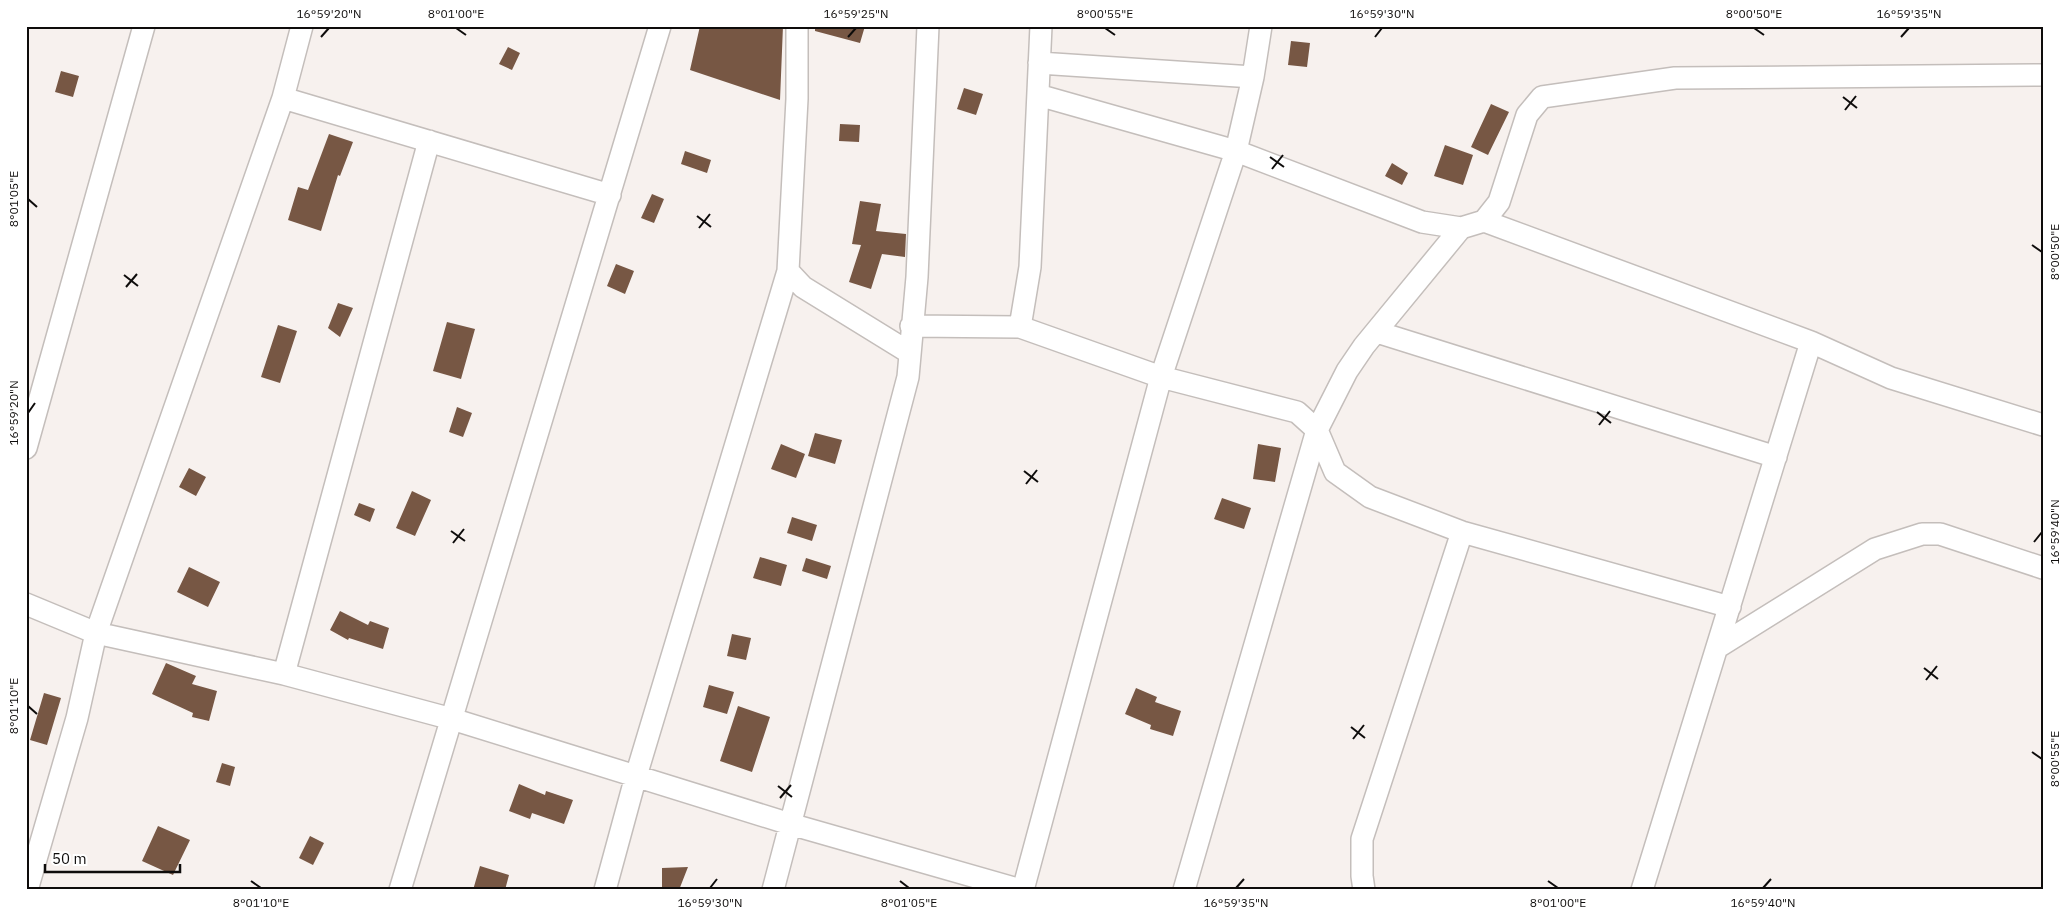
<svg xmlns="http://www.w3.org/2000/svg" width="2069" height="916" font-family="'IBM Plex Sans',sans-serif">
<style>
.building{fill:#775744}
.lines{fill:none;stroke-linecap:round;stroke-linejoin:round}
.street-casing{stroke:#c4bebb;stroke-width:24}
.street{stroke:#fff;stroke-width:21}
.ticks{fill:none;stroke:#0e0c0b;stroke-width:2}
.neatline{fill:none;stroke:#0e0c0b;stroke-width:2}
.ticks-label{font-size:12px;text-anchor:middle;fill:#0e0c0b}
</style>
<rect width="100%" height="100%" fill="#f7f1ee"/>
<path class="building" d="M700 26H783L780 100 690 70Z
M815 26H865L860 43 815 31Z
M1291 41 1310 43 1307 67 1288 65Z
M508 47 520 53 512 70 499 64Z
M61 71 79 76 73 97 55 92Z
M964 88 983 94 976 115 957 109Z
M1491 104 1509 112 1488 155 1471 147Z
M840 124 860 125 859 142 839 141Z
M329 134 353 142 340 176 338 175 321 231 288 220 298 187 308 190Z
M1445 145 1473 155 1463 185 1434 176Z
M685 151 711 160 707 173 681 164Z
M1392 163 1408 173 1402 185 1385 176Z
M652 194 664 199 654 223 641 218Z
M860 201 881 204 876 231 906 234 905 257 882 254 871 289 849 282 861 245 852 244Z
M616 264 634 271 625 294 607 286Z
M338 303 353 308 340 337 328 328Z
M447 322 475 329 461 379 433 371Z
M278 325 297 331 280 383 261 377Z
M457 407 472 413 463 437 449 432Z
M815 433 842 440 835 464 808 456Z
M781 444 805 454 796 478 771 469Z
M1258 444 1281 448 1275 482 1253 479Z
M189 468 206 477 196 496 179 487Z
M412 491 431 500 415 536 396 528Z
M1222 498 1251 508 1244 529 1214 519Z
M359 503 375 509 370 522 354 515Z
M792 517 817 525 812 541 787 533Z
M760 557 787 565 781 586 753 578Z
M806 558 831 566 827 579 802 571Z
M189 567 220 582 208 607 177 592Z
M340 611 368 625 370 621 389 628 383 649 349 638 348 640 330 630Z
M732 634 751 638 746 660 727 656Z
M166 663 196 676 192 684 217 691 209 721 192 717 193 713 152 694Z
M709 685 734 692 727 714 703 707Z
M1136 688 1157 697 1155 702 1181 711 1173 736 1150 729 1151 725 1125 714Z
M44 693 61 698 47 745 30 740Z
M738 706 770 717 752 772 720 761Z
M222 763 235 767 230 786 216 782Z
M519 784 545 795 546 791 573 800 564 824 532 813 530 819 509 811Z
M158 826 190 840 173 875 142 861Z
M310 836 324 843 313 865 299 858Z
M480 866 509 875 505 890H473Z
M688 867 679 890H662V868Z"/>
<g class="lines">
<defs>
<path id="street" d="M797 26V99L788 271 803 287 910 353
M1039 63 1253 77
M1038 95 1236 151 1422 222 1461 228 1484 221 1499 202 1527 115 1542 97 1675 78 2043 75
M283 98 610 195
M1484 221 1811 342 1891 378 2043 425
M911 326 1020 327 1161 377 1297 412 1317 430 1335 472 1370 497 1462 532 1730 607
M1020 327 1030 267 1041 26
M1377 332 1776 457
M26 448 144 26
M26 604 96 633 284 674 452 719 790 824 1021 890
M1718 647 1875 549 1922 534H1940L2043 568
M284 674 429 141
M27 890 77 718 96 633 283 98 302 26
M400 890 660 26
M605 890 636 776 788 271
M773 890 908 377 917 277 928 26
M1023 890 1161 377 1236 151 1253 77 1261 26
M1184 890 1317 430 1347 371 1364 346 1461 228
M1364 890 1362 876V839L1462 532
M1642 890 1811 342"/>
</defs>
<use href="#street" class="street-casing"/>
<use href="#street" class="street"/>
</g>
<path class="ticks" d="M456 28 466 35M1105 28 1115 35M1754 28 1764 35M321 37 329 28M848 37 856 28M1375 37 1382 28M1901 37 1909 28M1843 97 1857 108M1845 110 1856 96M1270 157 1284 167M1272 169 1283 155M28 199 37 207M697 216 711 227M699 228 710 214M2032 245 2042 252M124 275 138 286M126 287 137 274M1597 412 1611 423M28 413 35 403M1599 425 1610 411M1024 471 1038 482M1026 484 1037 470M451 531 465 541M2034 542 2042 532M453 543 464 529M1924 668 1938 679M1926 680 1937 666M28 706 37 714M1351 727 1365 738M1353 739 1364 725M2032 752 2042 759M778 786 792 797M780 798 791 785M251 881 261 888M900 881 909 888M1548 881 1558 888M710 888 717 879M1236 888 1244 879M1763 888 1771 879"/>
<rect width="2069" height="916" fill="none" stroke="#ffffff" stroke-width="55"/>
<path d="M45 864v8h135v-8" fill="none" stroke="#0e0c0b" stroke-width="2.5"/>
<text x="52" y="864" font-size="15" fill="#0e0c0b" stroke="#ffffff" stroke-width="4" paint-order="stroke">50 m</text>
<rect x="28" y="28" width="2014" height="860" class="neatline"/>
<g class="ticks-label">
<text x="329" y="18">16°59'20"N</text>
<text x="456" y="18">8°01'00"E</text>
<text x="856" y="18">16°59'25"N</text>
<text x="1105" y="18">8°00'55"E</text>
<text x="1382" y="18">16°59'30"N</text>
<text x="1754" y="18">8°00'50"E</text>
<text x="1909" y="18">16°59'35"N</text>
<text transform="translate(14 199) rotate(-90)" y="4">8°01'05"E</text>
<text transform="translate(2055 252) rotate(-90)" y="4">8°00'50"E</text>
<text transform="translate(14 413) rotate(-90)" y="4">16°59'20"N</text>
<text transform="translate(2055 532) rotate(-90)" y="4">16°59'40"N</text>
<text transform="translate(14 706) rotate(-90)" y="4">8°01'10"E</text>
<text transform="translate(2055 759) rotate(-90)" y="4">8°00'55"E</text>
<text x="261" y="907">8°01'10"E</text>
<text x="710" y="907">16°59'30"N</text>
<text x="909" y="907">8°01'05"E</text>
<text x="1236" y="907">16°59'35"N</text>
<text x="1558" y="907">8°01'00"E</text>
<text x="1763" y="907">16°59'40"N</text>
</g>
</svg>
